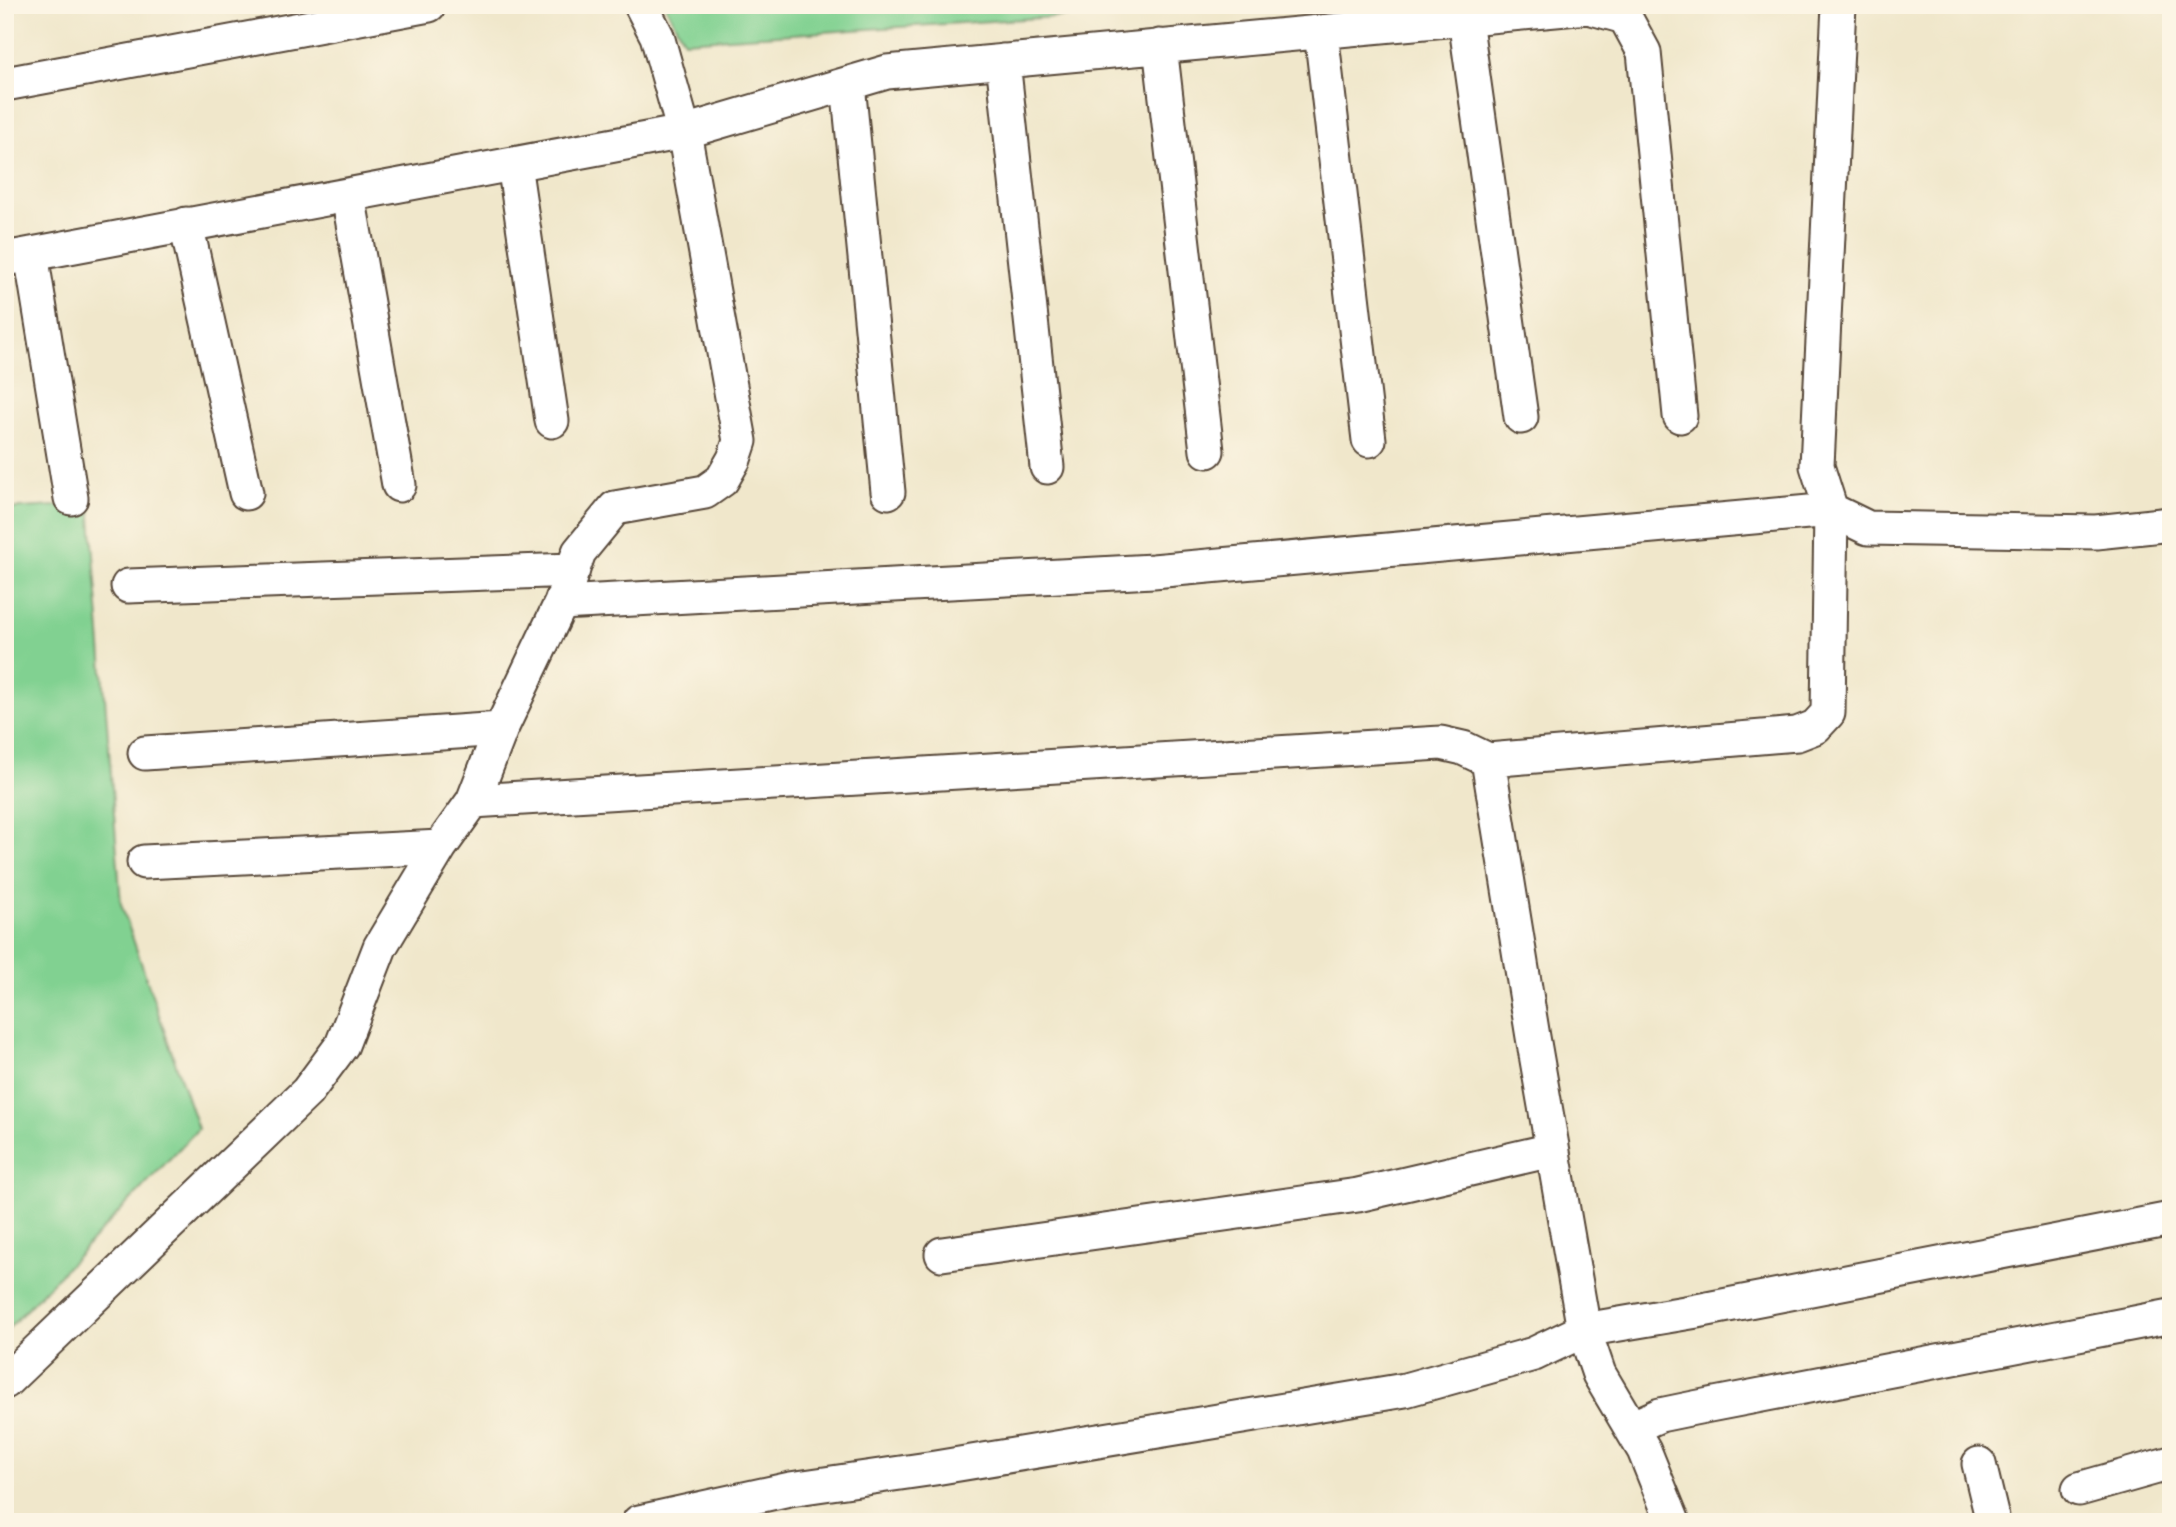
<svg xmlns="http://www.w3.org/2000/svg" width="2176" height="1527" font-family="Alegreya,serif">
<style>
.green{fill:#81d191;stroke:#5e7e58;stroke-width:2}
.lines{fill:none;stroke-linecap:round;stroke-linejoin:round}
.street-casing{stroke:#564638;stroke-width:37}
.street{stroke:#fff;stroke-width:33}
</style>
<rect width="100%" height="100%" fill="#fcf5e5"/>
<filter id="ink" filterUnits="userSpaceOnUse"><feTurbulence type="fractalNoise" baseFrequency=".0143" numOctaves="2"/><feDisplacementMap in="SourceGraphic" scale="14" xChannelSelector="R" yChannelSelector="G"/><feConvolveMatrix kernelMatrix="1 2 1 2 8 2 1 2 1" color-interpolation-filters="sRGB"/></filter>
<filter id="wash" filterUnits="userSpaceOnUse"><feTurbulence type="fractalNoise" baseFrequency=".00686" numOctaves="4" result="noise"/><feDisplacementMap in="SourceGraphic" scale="28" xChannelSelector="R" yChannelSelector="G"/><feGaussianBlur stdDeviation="1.57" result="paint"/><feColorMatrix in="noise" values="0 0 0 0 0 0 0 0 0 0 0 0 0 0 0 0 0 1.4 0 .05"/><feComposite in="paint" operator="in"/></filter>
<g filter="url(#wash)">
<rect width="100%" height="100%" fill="#f0e7cb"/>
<path class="green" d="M665 5H1238L684 41Z
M90 504 121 904 198 1129 5 1332V509Z"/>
</g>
<g filter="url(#ink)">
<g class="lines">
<defs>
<path id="street" d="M1839 5 1817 466 1831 510 1868 528 2096 532 2171 524
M1465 19 1521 417
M1321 32 1369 440
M1160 46 1207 451
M1003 61 1047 467
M5 84 429 5
M848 84 888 492
M514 164 552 421
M348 195 399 485
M186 224 246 493
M31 254 71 498
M5 259 684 132 887 72 1588 7 1625 17 1644 52 1680 416
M128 586 573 570
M561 603 1153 571 1831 510 1828 713 1815 727 1797 734 1488 760
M145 753 501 729
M473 801 1441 743 1463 748 1488 760 1533 1037 1584 1330 1599 1374 1644 1450 1673 1522
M144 862 440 847
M942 1254 1358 1195 1552 1150
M5 1382 307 1092 342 1045 380 947 440 847 473 801 501 729 561 603 579 552 615 508 705 492 722 480 734 459 740 441 684 132 657 36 641 5
M1631 1428 1660 1415 1694 1408 2171 1316
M1979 1464 1993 1522
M2079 1489 2171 1463
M639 1522 790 1489 935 1468 1405 1390 1534 1354 1584 1330 1697 1311 2171 1219"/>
</defs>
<use href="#street" class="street-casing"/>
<use href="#street" class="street"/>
</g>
</g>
<rect width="2176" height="1527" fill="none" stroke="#fcf5e5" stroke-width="28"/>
</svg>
